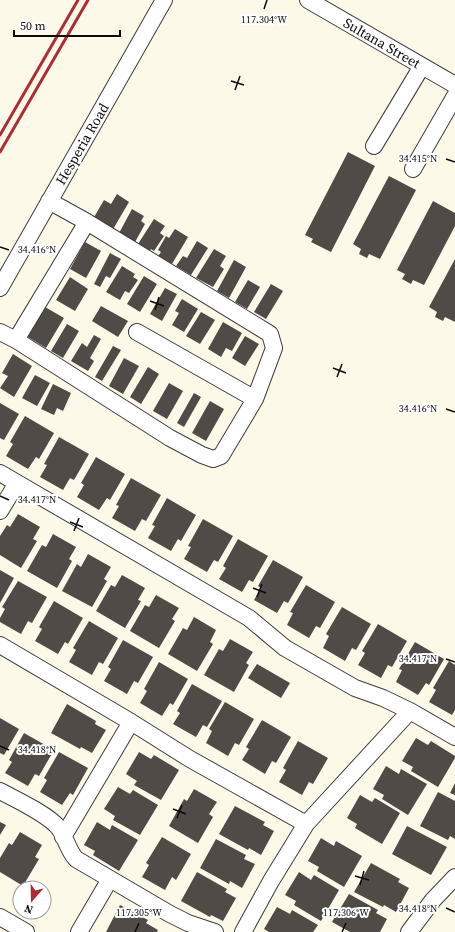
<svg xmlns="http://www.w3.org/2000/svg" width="455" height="932" font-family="'Source Serif 4',serif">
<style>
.building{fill:#514b47}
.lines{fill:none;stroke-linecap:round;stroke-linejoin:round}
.minor-casing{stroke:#3d3d3d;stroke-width:18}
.minor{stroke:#fff;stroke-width:16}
.rail{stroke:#ae2d34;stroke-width:3}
.ticks{fill:none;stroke:#0a0a0a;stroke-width:1.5}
.labels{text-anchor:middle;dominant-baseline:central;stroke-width:4;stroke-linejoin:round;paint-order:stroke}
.street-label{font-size:14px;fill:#0a0a0a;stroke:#fff}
.ticks-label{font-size:10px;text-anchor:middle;fill:#0a0a0a;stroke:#fff;stroke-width:4;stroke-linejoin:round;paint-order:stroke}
</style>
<rect width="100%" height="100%" fill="#fdf9e8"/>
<path class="building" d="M348 152 375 166 331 252 311 242 313 239 305 235Z
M389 176 416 190 380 259 369 254 367 258 359 254 361 249 353 244Z
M117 194 129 202 112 231 93 219 104 200 111 204Z
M433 201 455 213V226L424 285 413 280 411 284 402 279 405 274 397 270Z
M132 209 144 216 141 221 145 224 134 244 118 235Z
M154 219 165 226 160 233 164 236 154 251 151 249 150 251 138 244Z
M175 229 188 237 172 264 158 256 161 252 158 250 166 236 169 238Z
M197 241 208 248 191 275 176 266 183 256 187 258Z
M85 242 101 251 86 278 70 269Z
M214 249 226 256 220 266 224 269 213 287 196 278Z
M110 253 121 259 110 278 106 276 100 287 94 284Z
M455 259V322L445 317 443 321 435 317 437 312 429 307Z
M234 260 246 267 229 298 217 291Z
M122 266 135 274 133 277 138 280 129 293 125 291 120 300 106 292Z
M144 276 157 284 140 312 127 304Z
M70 277 88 289 75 311 56 300Z
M248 280 260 287 247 309 235 302Z
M271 284 283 291 266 319 254 312Z
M165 288 177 294 162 321 150 314Z
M182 299 198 309 184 332 172 325 179 313 175 311Z
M101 306 128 321 118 337 92 321Z
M45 307 64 318 46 348 28 337Z
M201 312 215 320 200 344 186 336Z
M223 322 242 333 232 351 226 348 221 357 208 349Z
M67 324 79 331 63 358 51 351Z
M94 335 101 339 90 358 94 361 88 371 71 361 82 343 87 347Z
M245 336 259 344 245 366 232 358Z
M113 346 121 350 102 381 95 377Z
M13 354 32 366 14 397 0 388 8 376 2 373Z
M124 358 139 366 123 394 109 386Z
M148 367 159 374 141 404 130 397Z
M35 375 50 383 37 406 22 398Z
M169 383 183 391 167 419 153 411Z
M53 384 71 393 63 411 57 408 54 415 41 409Z
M194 393 201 397 184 427 177 423Z
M210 401 224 409 206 441 192 433Z
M0 403 19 414 4 440 0 438Z
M25 416 54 433 39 459 36 457 28 469 6 456 13 444 10 442Z
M59 437 89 454 74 480 70 478 63 490 40 477 47 465 44 464Z
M96 457 125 474 110 500 107 498 99 510 77 497 84 485 81 483Z
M131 478 161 495 146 521 142 519 135 531 112 518 119 506 116 505Z
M167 498 196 515 181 541 178 539 171 551 148 538 155 526 152 525Z
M18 514 40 527 33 539 37 541 21 568 0 555V536L7 525 10 527Z
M203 519 233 536 218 562 214 560 207 572 184 559 191 547 188 546Z
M53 534 76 547 69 559 72 561 57 588 27 571 42 545 46 547Z
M238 539 268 556 253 582 249 580 242 592 219 579 226 568 223 566Z
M88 554 111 567 104 579 107 581 92 607 62 591 77 564 81 567Z
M273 560 303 577 288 603 284 601 277 613 254 600 261 588 258 586Z
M0 570 14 578 0 603Z
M122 575 145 588 138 600 141 601 125 628 96 611 111 585 115 587Z
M18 581 47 597 32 623 28 621 21 634 0 622V618L5 609 2 607Z
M306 585 335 602 320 628 316 626 309 638 287 625 293 613 290 612Z
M156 595 179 608 172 619 175 621 159 648 130 631 145 605 149 607Z
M54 601 83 618 68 644 65 642 58 654 35 641 42 629 39 627Z
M342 607 371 624 356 650 352 648 345 661 323 648 329 636 326 634Z
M194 617 216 630 210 642 213 644 197 671 168 654 183 628 187 630Z
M89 621 118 638 103 664 99 662 92 675 69 662 76 650 73 648Z
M378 624 407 641 392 667 388 665 381 678 358 665 365 653 362 651Z
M230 639 253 652 246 663 249 665 234 692 204 675 219 649 223 651Z
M123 640 153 657 138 683 134 681 127 694 104 681 111 669 108 667Z
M415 642 444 659 429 685 426 683 418 695 396 682 402 670 399 669Z
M449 661 455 665V710L452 715 429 702 436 690 433 688Z
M159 662 188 679 173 705 170 703 162 716 140 703 147 691 144 689Z
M257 664 290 683 281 698 248 678Z
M192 684 222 701 207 727 203 725 196 737 173 724 180 713 177 711Z
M225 702 254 719 239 745 235 743 228 756 206 743 212 731 209 729Z
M67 704 96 721 95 724 106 730 92 753 81 747 80 749 51 733Z
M0 718 19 729 4 755 0 753Z
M262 720 291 737 276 763 272 761 265 774 242 760 249 749 246 747Z
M24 733 54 750 39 776 35 774 28 786 5 773 12 762 9 760Z
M416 738 428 745 431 741 455 756V758L438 787 411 771 413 767 402 761Z
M298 741 328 758 313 784 309 782 302 795 279 782 286 770 283 768Z
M59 752 88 768 73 795 70 793 62 805 40 792 47 780 44 778Z
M139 752 151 759 154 755 179 770 161 800 134 785 137 781 126 774Z
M386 766 399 774 401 769 427 784 408 815 382 799 384 795 373 789Z
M455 783V795L450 793Z
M118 787 130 794 133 790 158 805 140 835 113 820 115 816 104 809Z
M194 789 217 802 209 814 213 817 198 843 169 826 184 799 187 801Z
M438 792 455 801V839L450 836 448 840 420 826Z
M360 795 372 802 375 798 400 813 382 844 355 828 357 824 347 818Z
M235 806 265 822 263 825 274 831 261 855 249 848 248 850 219 834Z
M0 822 6 825 0 835Z
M97 822 110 830 112 825 138 840 119 871 93 855 95 851 84 845Z
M407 826 447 847 431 875 392 854Z
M20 832 42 845 35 857 39 859 23 886 0 872V858L9 843 12 845Z
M162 837 191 854 176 880 172 877 165 890 142 877 149 865 146 863Z
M321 838 334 846 336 841 362 856 344 887 317 871 319 867 308 861Z
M216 839 246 855 244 859 255 864 242 888 230 881 229 884 200 868Z
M371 863 400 879 398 882 409 888 396 912 384 905 383 907 354 892Z
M197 872 227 889 225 892 236 898 223 921 211 915 210 917 181 901Z
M299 872 311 880 314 875 339 890 321 921 294 905 296 901 285 895Z
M349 894 378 910 376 913 387 919 380 932H350L332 922Z
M120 905 148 920 146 923 158 930 157 932H106Z
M277 907 290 914 292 910 318 925 313 932H269L264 929Z"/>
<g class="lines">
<defs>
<path id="minor" d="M308 0 455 85
M374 146 422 66
M413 169 455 96
M0 288 164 0
M0 332 16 340 170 438 202 455 213 459 221 456 255 399 274 348 270 334 87 222 49 201
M137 332 255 399
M16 340 87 222
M0 473 249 618 285 648 355 688 383 698 410 711 455 737
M0 511 17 483
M0 645 131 722 190 759 306 824
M0 791C15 799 47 814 58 827 66 837 67 849 76 859L170 914 188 923 215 932
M63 837 131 722
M0 917 26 932
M79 932 110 879
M243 932 271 881 306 824 410 711
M409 932 433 900 455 877"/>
</defs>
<use href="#minor" class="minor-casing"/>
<use href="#minor" class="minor"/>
<path class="rail" d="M0 135 78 0
M0 152 88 0"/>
</g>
<path class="ticks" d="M264 9 267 0M231 81 244 85M235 90 240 76M446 159 455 162M0 247 9 250M150 301 164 306M155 310 159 297M333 368 346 373M337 377 342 364M446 409 455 412M0 496 9 500M70 522 83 527M74 531 79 518M253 588 266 593M257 597 262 584M446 659 455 662M0 746 9 750M173 809 186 814M177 818 182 805M355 876 369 880M360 885 364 871M446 908 455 912M135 932 139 923M342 932 346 923"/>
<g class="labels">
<g class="street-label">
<text transform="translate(382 43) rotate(30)">Sultana Street</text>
<text transform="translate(82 144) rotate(-60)">Hesperia Road</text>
</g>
</g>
<g class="ticks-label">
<text x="264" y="23">117.304°W</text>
<text x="418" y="162">34.415°N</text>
<text x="37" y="253">34.416°N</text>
<text x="418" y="412">34.416°N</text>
<text x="37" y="503">34.417°N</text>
<text x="418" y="662">34.417°N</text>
<text x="37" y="753">34.418°N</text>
<text x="418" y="912">34.418°N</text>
<text x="139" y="916">117.305°W</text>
<text x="346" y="916">117.306°W</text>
</g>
<g transform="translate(32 900) rotate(200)"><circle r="19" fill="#ffffff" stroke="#9d9d9d"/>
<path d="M0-3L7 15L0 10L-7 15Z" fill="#ae2d34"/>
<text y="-6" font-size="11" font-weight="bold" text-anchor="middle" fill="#0a0a0a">N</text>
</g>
<path d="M14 30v6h106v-6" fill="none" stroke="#0a0a0a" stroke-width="2"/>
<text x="20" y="30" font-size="12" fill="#0a0a0a" stroke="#ffffff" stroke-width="3" paint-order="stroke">50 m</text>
</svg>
